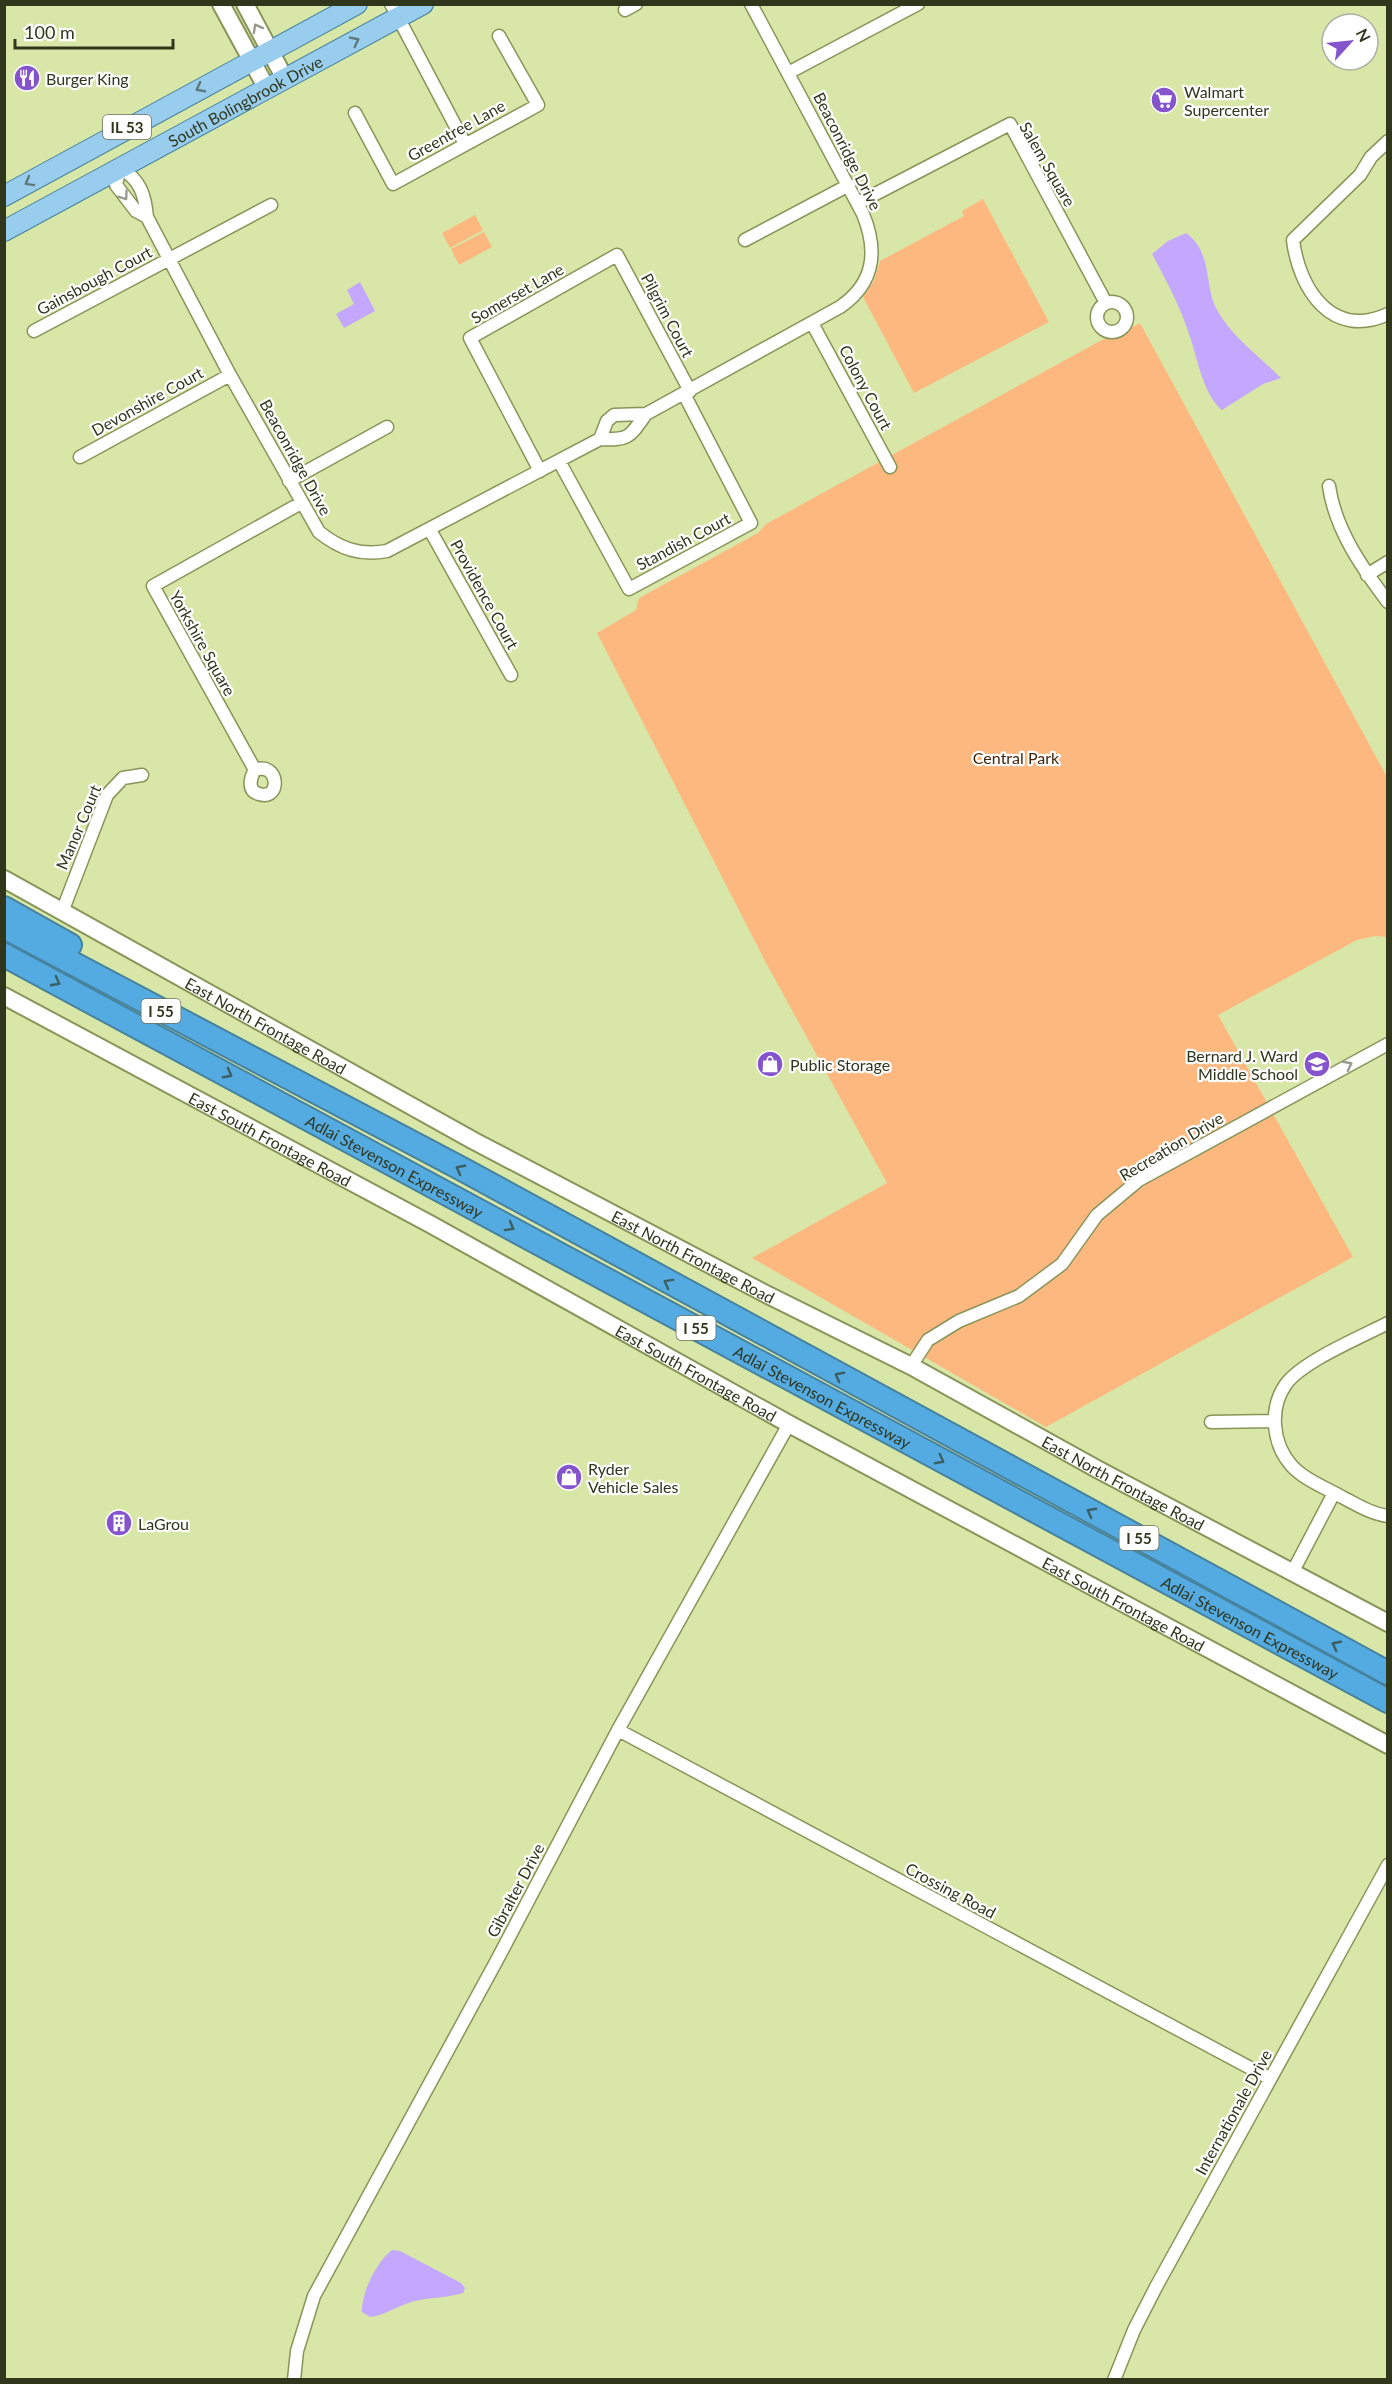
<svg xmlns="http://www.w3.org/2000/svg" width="1392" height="2384" font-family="Lato,sans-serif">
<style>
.green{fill:#fdb880}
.water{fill:#c4a7fe}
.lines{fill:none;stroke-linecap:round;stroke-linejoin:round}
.street-casing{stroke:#889559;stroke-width:15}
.secondary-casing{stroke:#889559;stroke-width:20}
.primary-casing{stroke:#47829d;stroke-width:22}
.highway-casing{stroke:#47829d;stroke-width:26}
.street{stroke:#fff;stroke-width:12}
.secondary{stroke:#fff;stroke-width:16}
.primary{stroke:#98cdee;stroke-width:20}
.highway{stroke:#54abe2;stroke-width:22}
.oneway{stroke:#989a8e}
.oneway2{stroke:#5f7a7a}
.oneway3{stroke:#3d5f61}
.labels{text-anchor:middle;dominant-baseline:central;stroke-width:4.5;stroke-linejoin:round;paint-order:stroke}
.shield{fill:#fff;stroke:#6e7260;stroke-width:1.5}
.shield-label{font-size:15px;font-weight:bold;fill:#30361c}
.poi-label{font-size:16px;fill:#30361c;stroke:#fff;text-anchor:start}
.street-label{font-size:16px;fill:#30361c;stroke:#fff}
.park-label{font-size:16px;fill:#452509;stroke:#fff}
</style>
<rect width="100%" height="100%" fill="#d8e7a7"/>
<path class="green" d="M983 199 1049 322 914 393 863 297 874 281 880 261 964 216 962 211Z
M475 215 483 230 450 248 442 233Z
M484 232 492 247 459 265 451 249Z
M1140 323 1387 777V937L1375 936 1357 940 1218 1015 1353 1257 1046 1427 752 1258 887 1183 766 963 597 633 636 610 639 598 758 533 766 524 1109 336 1114 337Z"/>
<path class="water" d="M1186 233C1213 252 1204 287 1217 310 1232 337 1259 356 1281 378L1263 384 1222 410C1203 395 1197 356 1189 334 1180 306 1166 280 1152 254L1168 241Z
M360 282 375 311 344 328 336 314 354 304 347 290Z
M392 2250 400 2251 461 2283 465 2288 463 2293C447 2298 431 2297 415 2301 399 2305 386 2315 370 2317L362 2312C361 2293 377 2261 392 2250Z"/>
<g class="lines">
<defs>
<path id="street" d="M391 4 465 144
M625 10 636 4
M788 73 918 4
M355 113 393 184 538 105 499 36
M1388 141 1371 157 1360 175 1293 240C1299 289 1332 340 1388 314
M858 203 1010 124 1106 303
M147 217 136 211 116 185 120 168C140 179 145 195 147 217L230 375 319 532C340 549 361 556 387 551L600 439C629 440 629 438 646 414L840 307C875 283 878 251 863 214L751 4
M745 240 849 185
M1097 317a15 15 0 1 1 30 0a15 15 0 1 1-30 0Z
M812 323 890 467
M34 331 271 205
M600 439 607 421 614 415 646 414
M80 457 230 375
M559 461 629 589 751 523 684 394
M540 471 470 338 617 255 690 391
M289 481 387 427
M1329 486C1335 529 1362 568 1388 602
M430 530 511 675
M1367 575 1388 562
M255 770C279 761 282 801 259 794 247 791 250 778 255 770L153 586 301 503
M62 912 107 795 123 778 142 775
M1388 1323C1361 1337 1303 1361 1286 1384 1269 1408 1272 1443 1291 1465 1303 1479 1326 1488 1342 1497 1356 1504 1371 1514 1388 1516
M911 1366 928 1340 959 1321 1019 1296 1062 1264 1097 1215 1139 1180 1388 1044
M1211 1422 1274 1421
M1292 1573 1334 1493
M618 1730 1269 2078
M294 2380 297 2351 314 2296 497 1960 618 1730 789 1424
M1114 2380 1134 2330 1156 2287 1388 1865"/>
<g id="secondary">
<path d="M221 4 266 87"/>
<path d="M245 4 284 77"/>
<path id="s1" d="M4 879 474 1141 762 1292 911 1366 1097 1469 1388 1623"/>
<path id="s2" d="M4 996 430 1224 789 1424 1388 1745"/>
</g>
<g id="primary">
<path d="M4 196 357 4"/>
<path id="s3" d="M4 231 423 4"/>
</g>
<g id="highway">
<path d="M4 908 70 945"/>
<path d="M4 927 462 1169 1388 1673"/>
<path id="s4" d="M4 955 1388 1701"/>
</g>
</defs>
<use href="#street" class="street-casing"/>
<use href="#secondary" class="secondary-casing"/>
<use href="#primary" class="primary-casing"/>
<use href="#highway" class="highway-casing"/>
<use href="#street" class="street"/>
<use href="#secondary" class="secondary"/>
<use href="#primary" class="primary"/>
<use href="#highway" class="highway"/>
</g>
<defs><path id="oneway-chevron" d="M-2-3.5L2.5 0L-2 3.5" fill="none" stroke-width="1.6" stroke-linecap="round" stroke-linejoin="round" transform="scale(1.5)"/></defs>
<g class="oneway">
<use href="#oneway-chevron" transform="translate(257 28) rotate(-119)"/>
<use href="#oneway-chevron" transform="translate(124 196) rotate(54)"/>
<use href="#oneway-chevron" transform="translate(1348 1065) rotate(-28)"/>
</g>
<g class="oneway2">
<use href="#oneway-chevron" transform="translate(355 41) rotate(-27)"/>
<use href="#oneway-chevron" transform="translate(200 88) rotate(152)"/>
<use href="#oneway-chevron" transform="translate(29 182) rotate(151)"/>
</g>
<g class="oneway3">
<use href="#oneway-chevron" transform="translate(56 982) rotate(28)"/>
<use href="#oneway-chevron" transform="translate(228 1074) rotate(28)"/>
<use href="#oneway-chevron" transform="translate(460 1169) rotate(-152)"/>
<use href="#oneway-chevron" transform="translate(510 1227) rotate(29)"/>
<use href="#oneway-chevron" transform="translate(668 1283) rotate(-151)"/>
<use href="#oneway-chevron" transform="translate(839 1376) rotate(-152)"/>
<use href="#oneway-chevron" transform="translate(940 1460) rotate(28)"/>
<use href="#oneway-chevron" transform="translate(1091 1512) rotate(-152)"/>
<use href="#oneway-chevron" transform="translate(1336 1645) rotate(-152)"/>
</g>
<defs>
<symbol id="restaurant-disc" viewBox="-11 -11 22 22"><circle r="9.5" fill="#8554cd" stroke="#fff"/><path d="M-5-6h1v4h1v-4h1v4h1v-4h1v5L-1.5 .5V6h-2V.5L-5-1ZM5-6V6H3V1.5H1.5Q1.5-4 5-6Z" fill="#fff"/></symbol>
<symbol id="supermarket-disc" viewBox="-11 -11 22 22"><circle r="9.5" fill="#8554cd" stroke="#fff"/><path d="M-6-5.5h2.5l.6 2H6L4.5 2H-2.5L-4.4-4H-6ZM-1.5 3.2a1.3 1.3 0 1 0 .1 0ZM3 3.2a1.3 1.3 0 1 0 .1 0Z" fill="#fff"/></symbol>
<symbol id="shop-disc" viewBox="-11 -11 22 22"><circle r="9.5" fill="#8554cd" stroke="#fff"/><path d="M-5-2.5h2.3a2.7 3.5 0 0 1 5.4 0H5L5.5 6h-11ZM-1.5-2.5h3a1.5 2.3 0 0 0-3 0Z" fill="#fff"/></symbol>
<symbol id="school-disc" viewBox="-11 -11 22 22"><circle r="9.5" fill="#8554cd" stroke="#fff"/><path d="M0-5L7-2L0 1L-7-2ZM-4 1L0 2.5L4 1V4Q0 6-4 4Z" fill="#fff"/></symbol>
<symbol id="building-disc" viewBox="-11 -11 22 22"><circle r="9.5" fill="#8554cd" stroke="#fff"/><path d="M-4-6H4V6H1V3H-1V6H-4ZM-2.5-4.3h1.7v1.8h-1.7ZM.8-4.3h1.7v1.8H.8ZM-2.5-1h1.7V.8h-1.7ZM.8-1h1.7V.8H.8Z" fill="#fff"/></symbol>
</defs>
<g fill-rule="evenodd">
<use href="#restaurant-disc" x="12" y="63" width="30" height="30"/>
<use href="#supermarket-disc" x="1149" y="85" width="30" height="30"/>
<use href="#shop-disc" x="755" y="1049" width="30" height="30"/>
<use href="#school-disc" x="1302" y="1049" width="30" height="30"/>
<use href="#shop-disc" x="554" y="1462" width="30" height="30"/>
<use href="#building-disc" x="104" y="1508" width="30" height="30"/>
</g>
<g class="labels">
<g class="shield">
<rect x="103" y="115" width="48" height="24" rx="4.5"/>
<rect x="141.5" y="999" width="39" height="24" rx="4.5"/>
<rect x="676.5" y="1316" width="39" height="24" rx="4.5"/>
<rect x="1119.5" y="1526" width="39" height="24" rx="4.5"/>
</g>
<g class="shield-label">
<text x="127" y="127">IL 53</text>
<text x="161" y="1011">I 55</text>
<text x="696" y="1328">I 55</text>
<text x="1139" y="1538">I 55</text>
</g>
<g class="poi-label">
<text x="46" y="78">Burger King</text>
<text x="1184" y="91">Walmart<tspan x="1184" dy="18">Supercenter</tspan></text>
<text x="1298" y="1055" text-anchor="end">Bernard J. Ward<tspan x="1298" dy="18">Middle School</tspan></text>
<text x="790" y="1064">Public Storage</text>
<text x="588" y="1468">Ryder<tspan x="588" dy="18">Vehicle Sales</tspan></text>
<text x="138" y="1523">LaGrou</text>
</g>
<g class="street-label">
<text stroke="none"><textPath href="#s3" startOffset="274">South Bolingbrook Drive</textPath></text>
<text transform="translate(456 130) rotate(-29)">Greentree Lane</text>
<text transform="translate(848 151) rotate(63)">Beaconridge Drive</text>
<text transform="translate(1048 164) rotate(60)">Salem Square</text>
<text transform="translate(94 280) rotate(-28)">Gainsbough Court</text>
<text transform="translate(517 293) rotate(-30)">Somerset Lane</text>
<text transform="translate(668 315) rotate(62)">Pilgrim Court</text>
<text transform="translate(866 387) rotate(62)">Colony Court</text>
<text transform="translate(147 401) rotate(-29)">Devonshire Court</text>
<text transform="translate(296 457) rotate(61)">Beaconridge Drive</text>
<text transform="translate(683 541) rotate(-28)">Standish Court</text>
<text transform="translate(485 594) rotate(61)">Providence Court</text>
<text transform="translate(203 643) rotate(61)">Yorkshire Square</text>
<text transform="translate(78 827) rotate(-67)">Manor Court</text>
<text stroke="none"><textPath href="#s1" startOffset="300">East North Frontage Road</textPath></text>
<text stroke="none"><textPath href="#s2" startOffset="302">East South Frontage Road</textPath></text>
<text transform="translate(1171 1146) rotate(-31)">Recreation Drive</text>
<text stroke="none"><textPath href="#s4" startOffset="444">Adlai Stevenson Expressway</textPath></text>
<text stroke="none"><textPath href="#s1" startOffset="786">East North Frontage Road</textPath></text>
<text stroke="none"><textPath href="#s2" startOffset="788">East South Frontage Road</textPath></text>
<text stroke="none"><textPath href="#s4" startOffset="930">Adlai Stevenson Expressway</textPath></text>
<text stroke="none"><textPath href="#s1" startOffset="1272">East North Frontage Road</textPath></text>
<text stroke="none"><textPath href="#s2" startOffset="1274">East South Frontage Road</textPath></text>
<text stroke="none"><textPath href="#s4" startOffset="1416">Adlai Stevenson Expressway</textPath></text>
<text transform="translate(515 1890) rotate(-62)">Gibralter Drive</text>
<text transform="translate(951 1890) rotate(28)">Crossing Road</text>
<text transform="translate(1233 2112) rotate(-61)">Internationale Drive</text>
</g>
<g class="park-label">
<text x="1016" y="757">Central Park</text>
</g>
</g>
<rect width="1392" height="2384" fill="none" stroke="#30361c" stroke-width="12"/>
<g transform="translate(1350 42) rotate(63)"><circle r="28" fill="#ffffff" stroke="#acafa4" stroke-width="1.5"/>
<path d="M0-4.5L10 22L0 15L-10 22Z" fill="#8554cd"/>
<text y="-9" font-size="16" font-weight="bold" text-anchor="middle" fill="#30361c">N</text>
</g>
<path d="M15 39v9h158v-9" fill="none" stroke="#30361c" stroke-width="3"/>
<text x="24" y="39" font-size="18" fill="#30361c" stroke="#ffffff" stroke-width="4.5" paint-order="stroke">100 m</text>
</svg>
